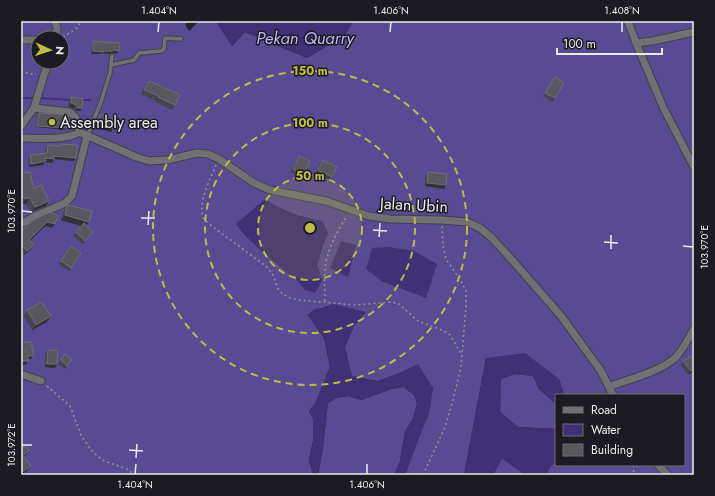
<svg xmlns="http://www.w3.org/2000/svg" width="715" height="496" font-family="Jost,sans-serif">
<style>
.forest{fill:#594b93;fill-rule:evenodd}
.water{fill:#403076}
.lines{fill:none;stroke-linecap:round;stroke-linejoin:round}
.stream{stroke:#403076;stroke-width:2}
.service-casing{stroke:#414146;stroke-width:5.5}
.minor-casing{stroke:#414146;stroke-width:9}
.path{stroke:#929297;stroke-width:1.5;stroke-dasharray:2 3;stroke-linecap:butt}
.service{stroke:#717074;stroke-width:3.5}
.minor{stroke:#717074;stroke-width:7}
.wall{fill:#45454b}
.shaded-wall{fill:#313137}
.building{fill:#57575d;stroke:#6e6e74}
.ticks{fill:none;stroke:#ebebef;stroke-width:1.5}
.ring{fill:none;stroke:#bdbf43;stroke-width:2;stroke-dasharray:7 5}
.poi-dot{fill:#bdbf43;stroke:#1c1b21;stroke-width:1.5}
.labels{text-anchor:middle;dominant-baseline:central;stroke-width:3;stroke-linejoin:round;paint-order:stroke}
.poi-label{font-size:16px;fill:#ebebef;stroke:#1c1b21;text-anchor:start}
.street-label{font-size:16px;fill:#ebebef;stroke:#1c1b21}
.water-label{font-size:17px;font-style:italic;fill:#bdb5f3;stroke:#1c1b21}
.centre{fill:#bdbf43;stroke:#1c1b21;stroke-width:2}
.ring-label{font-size:12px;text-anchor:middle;font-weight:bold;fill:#bdbf43;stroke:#1c1b21;stroke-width:3;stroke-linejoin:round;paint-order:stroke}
.neatline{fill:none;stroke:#ebebef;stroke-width:1.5}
.ticks-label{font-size:10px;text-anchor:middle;fill:#ebebef}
</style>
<rect width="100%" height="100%" fill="#25252b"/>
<path class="forest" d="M21 21H188L185 24 189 31 199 21H216L232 46 245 32 307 58 345 35 353 21H694V475H546L549 468 556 462V465H684V395H564L559 379 486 358 464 475H405L416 445 433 388 397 374 378 381 352 377 345 347 354 326 333 304 323 308 315 309 308 315 324 338 330 367 315 404 309 411 313 419V441L309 460 313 475H21ZM38 38H62V62H38ZM264 200C283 210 300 218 322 221L328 233 323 244 317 265 322 280 305 290 294 276 264 253 245 235 237 225Z
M514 374 533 376 539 389 556 404V429L518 427 500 412 501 379Z
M404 387 415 396 417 404 413 418 405 432 400 461 394 475H318L323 447 328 403 336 398 348 396 362 400 391 389Z
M502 458 525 475H494V473Z"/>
<path class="water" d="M216 21H353L345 35 307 58 245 32 232 46Z
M265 199C283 211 300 218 322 221L328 233 323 244 317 265 322 280 315 293 305 290 294 276H291C272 260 252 244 236 224Z
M341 241 356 245 348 277 330 268Z
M388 247 414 251 437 264 426 298 381 281 366 269 372 248Z
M333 304 366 312 354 326 345 347 352 376 378 381 397 374 418 364 433 388 429 414 416 445 405 475H394L400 461 405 432 413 418 417 404 415 396 404 387 391 389 362 400 347 396 336 398 328 403 323 447 318 475H313L309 460 313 441V419L309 411 315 404 330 367 324 338 308 315 315 309 323 308Z
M525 353 559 379 564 395H556V404L539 389 533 376 514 374 501 379 500 412 518 427 556 429V462L549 468 546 475H525L502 458 494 473V475H464L486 358Z"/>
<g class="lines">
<path class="stream" d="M21 98H35
M39 98 73 100
M81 100H90"/>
<defs>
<path id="service" d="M111 65 134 60 139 53 161 51 164 49 165 38 181 39
M87 136 101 102 110 73 112 56"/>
<path id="minor" d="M55 21 57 28 56 38
M628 21 636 43 664 109 694 167
M21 40H38
M636 43 652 41 694 32
M34 108 70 112 76 118 79 132
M21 126 34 108 44 75 49 62
M79 132 116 148 136 157 149 161 167 160 197 153 208 154 219 159 254 183 270 190 326 201 369 216 390 219 442 220 467 222 480 228 492 238 513 261 561 316 601 371 613 395
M21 138C36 138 67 141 79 132
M21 224 33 217 65 203 72 196 87 136
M21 374 41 381
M610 386C628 380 661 371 675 358 683 350 688 339 694 329
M658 465 668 475"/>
</defs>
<use href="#service" class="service-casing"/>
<use href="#minor" class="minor-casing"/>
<path class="path" d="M63 37 77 28 81 21
M21 71 30 74H36
M216 165C211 178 196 205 204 219 206 221 207 222 209 224L267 267 273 275 278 289 283 294 290 298 299 300 355 305 392 302 399 304 418 321 444 331 450 335 462 355
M325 301C325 291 324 281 325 270 326 252 337 231 347 216
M47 386 70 406 81 435 92 451 102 460 127 469 136 475
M633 465 634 475
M423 475 445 427 453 400 461 367 466 306V291L461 281 446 259 443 246 442 226"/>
<use href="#service" class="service"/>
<use href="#minor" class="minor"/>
</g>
<path class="wall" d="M93 41 103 42 117 54 112 53 110 54 101 53V54H91L92 44Z
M555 77V98L552 102 543 96Z
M149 81 175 105 172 110 155 102 156 101 141 94 146 85Z
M71 97 82 108 80 111H76L73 108 68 107 69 101Z
M39 113 66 130 36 127 37 114Z
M100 115 113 129 111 132 94 127 98 118Z
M61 144 74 161 54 159 52 163 45 162 43 165 29 167 28 159 30 155 45 153 46 148 48 145 59 146Z
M299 156 304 174 302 178 290 172 297 159Z
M323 160 332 177 330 180 316 174 320 163Z
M428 172 446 185 444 189 425 186 426 175Z
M21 173 34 189 46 206 31 212 26 204H22Z
M67 205 86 225 91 235 83 244 73 236 81 226 61 220 64 210Z
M33 220 52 228 45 226 30 241 31 249 24 255 21 251V230L22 231Z
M71 246 81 253 69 271 59 264Z
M27 310 47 322 32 330 24 316Z
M48 350 57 364 55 368 45 367V353Z
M694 357V371L688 375 681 365 683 361Z
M61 360 69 363 65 369 58 364Z"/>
<path class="shaded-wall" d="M114 50 119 51 117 54 112 53 110 54 101 53V54H91L93 51Z
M71 103 76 105 73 108 68 107Z
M78 108H82L80 111H76Z
M97 124 113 129 111 132 94 127Z
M37 126 67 128 66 130 36 127Z
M54 156 76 158 74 161 54 159 52 163 45 162 43 165 29 167 31 164 45 158Z
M427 183 446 185 444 189 425 186Z
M25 197 21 202V198Z
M30 198 26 204H22L25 199Z
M49 201 46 206 31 212 35 207Z
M65 215 89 222 85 227 61 220Z
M47 222 55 224 52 228 45 226 27 244 29 240Z
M34 245 31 249 24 255 27 251Z
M51 316 47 322 32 330 36 325Z
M28 356H33L31 359H26Z
M21 361H28L26 365H21Z
M47 364H57L55 368 45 367Z
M694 369V371L688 375 691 371Z
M29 450 26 455 21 459 23 456Z
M31 466 27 471 21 475V473Z"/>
<path class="building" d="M93 41 103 42 120 43 119 51 114 50 112 51H103V52L93 51Z
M555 77 564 83 555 98 545 93Z
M149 81 180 95 175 105 158 97 159 96 144 90Z
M71 97 83 99 82 108H78L76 105 71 103Z
M39 113 69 115 67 128 37 126Z
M100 115 116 120 113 129 97 124Z
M61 144 77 145 76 158 54 156V159L45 158 46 161 31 164 30 155 47 153 48 145 61 146Z
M299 156 310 161 304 174 293 169Z
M323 160 337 167 332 177 318 170Z
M30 172 34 189 41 185 49 201 35 207 30 198 25 199V197L21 198V173Z
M428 172 447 174 446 185 427 183Z
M67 205 92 211 89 222 65 215Z
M50 212 58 216 55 224 47 222 29 240 34 245 27 251 21 243V230L22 231 29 223 30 224 33 220Z
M84 223 93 232 85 241 76 232Z
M71 246 81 253 71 268 61 261Z
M42 302 51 316 36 325 27 310Z
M21 331H23L22 342H32V349H33V356H28V361H21Z
M48 350H58L57 364H47Z
M65 354 72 360 67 366 61 360Z
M693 355 694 357V369L691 371 683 361Z
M26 446 29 450 23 456 31 466 21 473V449Z"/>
<path class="ticks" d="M158 32 159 22M390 32 391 22M622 32V22M22 211 32 212M141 218H155M148 225 149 211M373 230 387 231M379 237 380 223M604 242 618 243M683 246 693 247M611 249V235M22 445H32M129 450 143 451M136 458 137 444M135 474 136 464M367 474V464"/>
<circle cx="310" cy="228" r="52" fill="#bdbf43" fill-opacity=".12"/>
<g class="ring">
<circle cx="310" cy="228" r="52"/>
<circle cx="310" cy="228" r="105"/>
<circle cx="310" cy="228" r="157"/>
</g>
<circle class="poi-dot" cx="52" cy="122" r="4"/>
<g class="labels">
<g class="poi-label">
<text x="60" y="122">Assembly area</text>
</g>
<g class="street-label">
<text transform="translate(414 205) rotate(3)">Jalan Ubin</text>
</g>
<g class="water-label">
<text x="305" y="38">Pekan Quarry</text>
</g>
</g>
<circle cx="310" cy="228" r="6" class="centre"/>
<g class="ring-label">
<text x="310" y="75">150 m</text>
<text x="310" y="127">100 m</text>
<text x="310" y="180">50 m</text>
</g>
<rect width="715" height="496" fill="none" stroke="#1c1b21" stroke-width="44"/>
<rect x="555" y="394" width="130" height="72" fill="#1c1b21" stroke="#6f6e73"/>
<rect x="563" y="407" width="20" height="6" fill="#717074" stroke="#6f6e73"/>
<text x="591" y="414" font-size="12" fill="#ebebef">Road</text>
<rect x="563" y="424" width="20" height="12" fill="#403076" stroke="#6f6e73"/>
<text x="591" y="434" font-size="12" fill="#ebebef">Water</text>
<rect x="563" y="444" width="20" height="12" fill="#57575d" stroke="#6f6e73"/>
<text x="591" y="454" font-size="12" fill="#ebebef">Building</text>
<g transform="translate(50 50) rotate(93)"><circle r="19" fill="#1c1b21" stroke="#6f6e73"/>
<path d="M0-3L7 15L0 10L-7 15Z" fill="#bdbf43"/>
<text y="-6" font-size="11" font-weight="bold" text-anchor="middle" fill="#ebebef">N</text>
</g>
<path d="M557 48v6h105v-6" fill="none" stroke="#ebebef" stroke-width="2"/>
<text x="563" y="48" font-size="12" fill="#ebebef" stroke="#1c1b21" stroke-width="3" paint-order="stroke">100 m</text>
<rect x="22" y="22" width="671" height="452" class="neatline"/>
<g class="ticks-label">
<text x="159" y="14">1.404°N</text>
<text x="391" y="14">1.406°N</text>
<text x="622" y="14">1.408°N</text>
<text transform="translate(11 211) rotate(-90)" y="4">103.970°E</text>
<text transform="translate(704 247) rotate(-90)" y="4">103.970°E</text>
<text transform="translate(11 445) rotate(-90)" y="4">103.972°E</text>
<text x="135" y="488">1.404°N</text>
<text x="367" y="488">1.406°N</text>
</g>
</svg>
